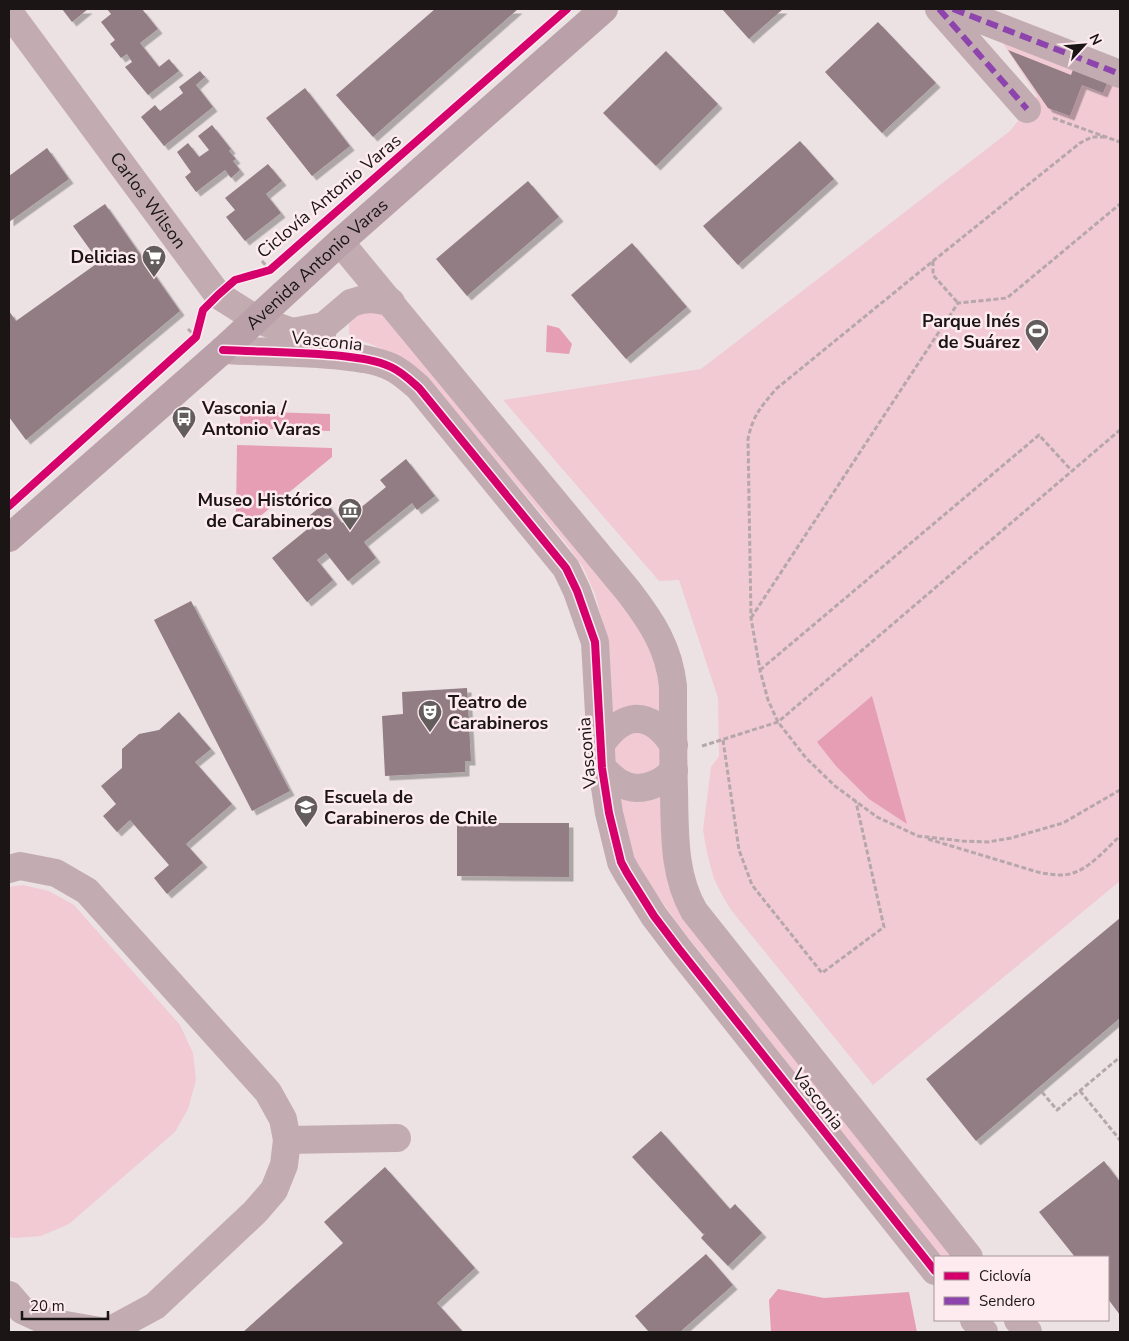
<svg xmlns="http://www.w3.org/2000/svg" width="1129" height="1341" font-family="'Nunito Sans',sans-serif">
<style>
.green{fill:#f1cad4}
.water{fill:#e69eb4}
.building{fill:#927d85;filter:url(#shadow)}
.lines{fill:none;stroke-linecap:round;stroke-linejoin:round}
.path{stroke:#b6a7ab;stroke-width:3;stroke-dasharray:5 2.5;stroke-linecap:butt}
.minor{stroke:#c2acb2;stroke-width:28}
.major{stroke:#baa1a9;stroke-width:28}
.quiet{stroke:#8e44ad;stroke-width:6;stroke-dasharray:12 6;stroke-linecap:butt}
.cycleway-casing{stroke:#fdebf0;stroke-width:11}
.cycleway{stroke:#d6006c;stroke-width:8}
.labels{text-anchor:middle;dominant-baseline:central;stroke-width:5;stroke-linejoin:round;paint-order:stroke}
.street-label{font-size:18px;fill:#1b1516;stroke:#fdebf0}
.poi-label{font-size:18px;font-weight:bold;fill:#1b1516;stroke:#fdebf0;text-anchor:end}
</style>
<defs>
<filter id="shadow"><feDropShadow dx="4.5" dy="4.5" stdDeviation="0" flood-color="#0004"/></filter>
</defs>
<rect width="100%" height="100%" fill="#ece2e4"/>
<path class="green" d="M997 34 1120 83V881L873 1085 731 910 722 895 714 879 707 853 703 830 711 767 719 756 718 698 679 580 659 581 503 400 701 369 1010 131 1037 96Z
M363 308H385L636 619 657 662 662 693 683 916 952 1257H940L678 924 645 878 634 857 625 833 618 797 607 639 595 594 583 567 565 542 442 395 396 355 366 342 349 339V324Z
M23 885 49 891 74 905 180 1025 193 1053 196 1080 188 1109 175 1132 69 1224 41 1236 16 1238 9 1237V887Z"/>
<path class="water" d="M547 325 559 328 572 344 569 354 546 352Z
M240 411 330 414V431L240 428Z
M237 445 332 448V457L247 527 236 513Z
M872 696 907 824 869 799 836 766 817 742Z
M778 1289 824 1298 909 1292 917 1332H771L769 1300Z"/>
<path class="building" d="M62 9H88L72 22Z
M107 9H142L158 29 140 43 159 67 169 59 179 71 148 95 125 67 132 62 127 54 121 58 110 44 115 40 101 22 111 14Z
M435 9H518L373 137 336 95Z
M722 9H783L749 39Z
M878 22 936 83 882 133 825 72Z
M1008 50 1071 75 1074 67 1108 81 1103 93 1082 85 1070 116 1048 108Z
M666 51 718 104 656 166 603 113Z
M200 71 205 77 196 85 213 107 164 146 141 117 155 105 160 111 183 93 179 87Z
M305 88 350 146 312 176 266 118Z
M212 125 231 149 229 151 236 159 233 161 240 170 231 178 225 170 196 192 185 177 191 172 177 152 188 143 199 157 209 150 198 136Z
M800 141 834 179 738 265 703 226Z
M47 148 69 179 9 222V176Z
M268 164 282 181 266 194 281 213 245 241 226 217 235 210 225 198Z
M528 181 559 217 467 296 436 259Z
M105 204 180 311 26 440 9 417V311L16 321 99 262 73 226Z
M632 243 687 307 626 359 571 295Z
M406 459 435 496 417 510 412 503 364 542 376 558 348 581 326 553 317 560 333 580 307 602 272 558 310 527 304 520 326 502 342 523 386 487 380 480Z
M191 601 290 791 252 811 154 620Z
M467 688 471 761H465V772L385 776 382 716 403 714 402 692Z
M179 712 211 749 195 762 232 804 186 844 203 863 167 894 154 878 169 865 130 820 117 832 103 816 116 804 101 786 122 768V749L139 734 159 730Z
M457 823H569V877L457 876Z
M1120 918V1018L976 1141 926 1079Z
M661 1131 730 1209 735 1204 762 1233 728 1266 701 1238 705 1233 703 1234 632 1157Z
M1104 1161 1120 1182V1315L1108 1299V1257H1075L1039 1212Z
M385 1167 475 1268 437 1303 463 1332H243L343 1243 324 1222Z
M706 1254 733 1285 680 1332H649L635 1316Z"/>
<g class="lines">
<path class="path" d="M1053 118 1120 142
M1105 137H1092L1080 143 933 261 776 389C761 407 753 415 748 439L751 618 760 670 768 700 778 722 806 758 835 786 877 817 918 836 962 841 988 842 1011 838 1063 823 1120 790
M262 261 269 269
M933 261V275L958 303
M188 329 196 337
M751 618 958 303 1007 298 1120 204
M760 670 1039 435 1072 471
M723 740 739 850 752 885 822 973 884 927 856 802
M702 746 778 722 1120 430
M928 839 1041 873C1051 874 1062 877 1073 873 1090 868 1107 848 1120 836
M1080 1091 1120 1140
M1042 1092 1057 1110 1120 1057"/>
<g class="minor">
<path d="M939 9 1027 109"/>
<path d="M953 9 1120 74"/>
<path id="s1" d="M9 12 218 295 256 319 292 332 324 326"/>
<path d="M340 242 629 592C652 622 669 648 673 686 673 721 673 756 674 791 675 832 673 874 694 911L969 1257"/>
<path d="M323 343 321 337 324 326 351 303 361 300 371 299 391 302"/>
<path d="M223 350C263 352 302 352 342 356 359 358 376 360 391 367 402 372 410 380 419 388L566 568 577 591 595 642 602 768 609 813 621 862 627 873 654 916 679 949 935 1271"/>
<path d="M600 746C614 724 634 709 658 727 665 732 669 739 674 745"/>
<path d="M602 768C608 773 613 779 620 783 638 794 661 785 674 770"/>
<path d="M9 869 20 866 56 873 87 891 268 1092 283 1119 287 1140 284 1165 274 1190 255 1212 155 1306 107 1332"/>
<path d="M287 1140 397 1138"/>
<path d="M9 1295 22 1310 48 1322 106 1332"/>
<path d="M974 1320 984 1332"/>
<path d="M1018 1320 1028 1332"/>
</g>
<path class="major" id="s2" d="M9 538 223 350 340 242 604 9"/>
<path class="quiet" d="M939 9 1027 109
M953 9 1120 74"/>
<defs>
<path id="cycleway" d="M223 350C263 352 302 352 342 356 359 358 376 360 391 367 402 372 410 380 419 388L566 568 577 591 595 642 602 768 609 813 621 862 627 873 654 916 679 949 935 1271
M9 506 196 337 203 310 218 295 235 280 270 270 567 9"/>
</defs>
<use href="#cycleway" class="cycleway-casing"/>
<use href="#cycleway" class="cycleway"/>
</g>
<defs>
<symbol id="supermarket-pin" viewBox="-11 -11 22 30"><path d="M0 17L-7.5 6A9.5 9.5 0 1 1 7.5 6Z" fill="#645d5e" stroke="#fdebf0"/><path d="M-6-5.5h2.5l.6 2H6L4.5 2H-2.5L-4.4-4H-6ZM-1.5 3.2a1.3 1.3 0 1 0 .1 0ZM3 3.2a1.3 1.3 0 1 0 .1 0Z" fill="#fff"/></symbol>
<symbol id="stadium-pin" viewBox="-11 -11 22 30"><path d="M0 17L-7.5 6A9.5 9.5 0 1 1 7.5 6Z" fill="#645d5e" stroke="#fdebf0"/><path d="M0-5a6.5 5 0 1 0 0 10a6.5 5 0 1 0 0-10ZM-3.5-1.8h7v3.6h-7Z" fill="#fff"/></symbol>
<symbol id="bus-pin" viewBox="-11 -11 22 30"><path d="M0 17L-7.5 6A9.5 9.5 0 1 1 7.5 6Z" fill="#645d5e" stroke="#fdebf0"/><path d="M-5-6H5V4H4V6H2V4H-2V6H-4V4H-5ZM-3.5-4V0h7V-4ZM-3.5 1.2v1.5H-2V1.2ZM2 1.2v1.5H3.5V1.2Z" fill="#fff"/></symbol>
<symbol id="museum-pin" viewBox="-11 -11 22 30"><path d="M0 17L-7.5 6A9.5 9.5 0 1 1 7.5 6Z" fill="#645d5e" stroke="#fdebf0"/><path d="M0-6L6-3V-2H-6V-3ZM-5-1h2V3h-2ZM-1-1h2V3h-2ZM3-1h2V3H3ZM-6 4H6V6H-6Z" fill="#fff"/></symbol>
<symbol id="theatre-pin" viewBox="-11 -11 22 30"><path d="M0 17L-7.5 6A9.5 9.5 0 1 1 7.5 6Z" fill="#645d5e" stroke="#fdebf0"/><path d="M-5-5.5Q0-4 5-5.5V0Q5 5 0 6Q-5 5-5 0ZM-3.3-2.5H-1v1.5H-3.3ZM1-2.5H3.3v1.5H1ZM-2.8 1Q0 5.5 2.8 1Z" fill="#fff"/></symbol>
<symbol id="school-pin" viewBox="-11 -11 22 30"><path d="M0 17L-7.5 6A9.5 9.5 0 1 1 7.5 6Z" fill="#645d5e" stroke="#fdebf0"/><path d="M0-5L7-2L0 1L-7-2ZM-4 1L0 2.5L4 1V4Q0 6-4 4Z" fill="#fff"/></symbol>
</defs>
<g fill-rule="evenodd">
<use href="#supermarket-pin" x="140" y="243" width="28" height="38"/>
<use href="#stadium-pin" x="1023" y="317" width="28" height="38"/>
<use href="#bus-pin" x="170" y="404" width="28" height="38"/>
<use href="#museum-pin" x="336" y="496" width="28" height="38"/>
<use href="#theatre-pin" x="416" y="698" width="28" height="38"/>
<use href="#school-pin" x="292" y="793" width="28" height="38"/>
</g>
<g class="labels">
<g class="street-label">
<text transform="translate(329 196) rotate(-40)">Ciclovía Antonio Varas</text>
<text stroke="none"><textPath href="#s1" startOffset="234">Carlos Wilson</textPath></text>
<text stroke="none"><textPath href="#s2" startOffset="412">Avenida Antonio Varas</textPath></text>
<text transform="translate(327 341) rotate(6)">Vasconia</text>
<text transform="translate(587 753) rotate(-95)">Vasconia</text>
<text transform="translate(818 1099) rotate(52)">Vasconia</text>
</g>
<g class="poi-label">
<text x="136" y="257">Delicias</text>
<text x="1020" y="321">Parque Inés<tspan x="1020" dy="21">de Suárez</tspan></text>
<text x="202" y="408" text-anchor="start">Vasconia /<tspan x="202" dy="21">Antonio Varas</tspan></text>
<text x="332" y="500">Museo Histórico<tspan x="332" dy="21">de Carabineros</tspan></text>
<text x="448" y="702" text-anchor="start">Teatro de<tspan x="448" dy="21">Carabineros</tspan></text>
<text x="324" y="797" text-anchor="start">Escuela de<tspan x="324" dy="21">Carabineros de Chile</tspan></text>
</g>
</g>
<rect width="1129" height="1341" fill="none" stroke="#1b1516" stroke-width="20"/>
<rect x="934" y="1256" width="175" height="65" fill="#fdebf0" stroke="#a39599"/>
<rect x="944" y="1272" width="25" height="8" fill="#d6006c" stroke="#a39599"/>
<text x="979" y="1281" font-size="15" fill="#1b1516">Ciclovía</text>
<rect x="944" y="1297" width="25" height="8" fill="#8e44ad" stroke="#a39599"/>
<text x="979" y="1306" font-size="15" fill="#1b1516">Sendero</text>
<g transform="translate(1084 45) rotate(64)" stroke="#fdebf0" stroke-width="4" paint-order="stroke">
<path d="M0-4L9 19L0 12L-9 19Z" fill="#1b1516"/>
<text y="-8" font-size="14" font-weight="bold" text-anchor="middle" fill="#1b1516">N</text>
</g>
<path d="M22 1311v8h86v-8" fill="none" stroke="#1b1516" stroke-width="2.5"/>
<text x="30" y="1311" font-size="15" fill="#1b1516" stroke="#fdebf0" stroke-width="4" paint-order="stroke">20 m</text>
</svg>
